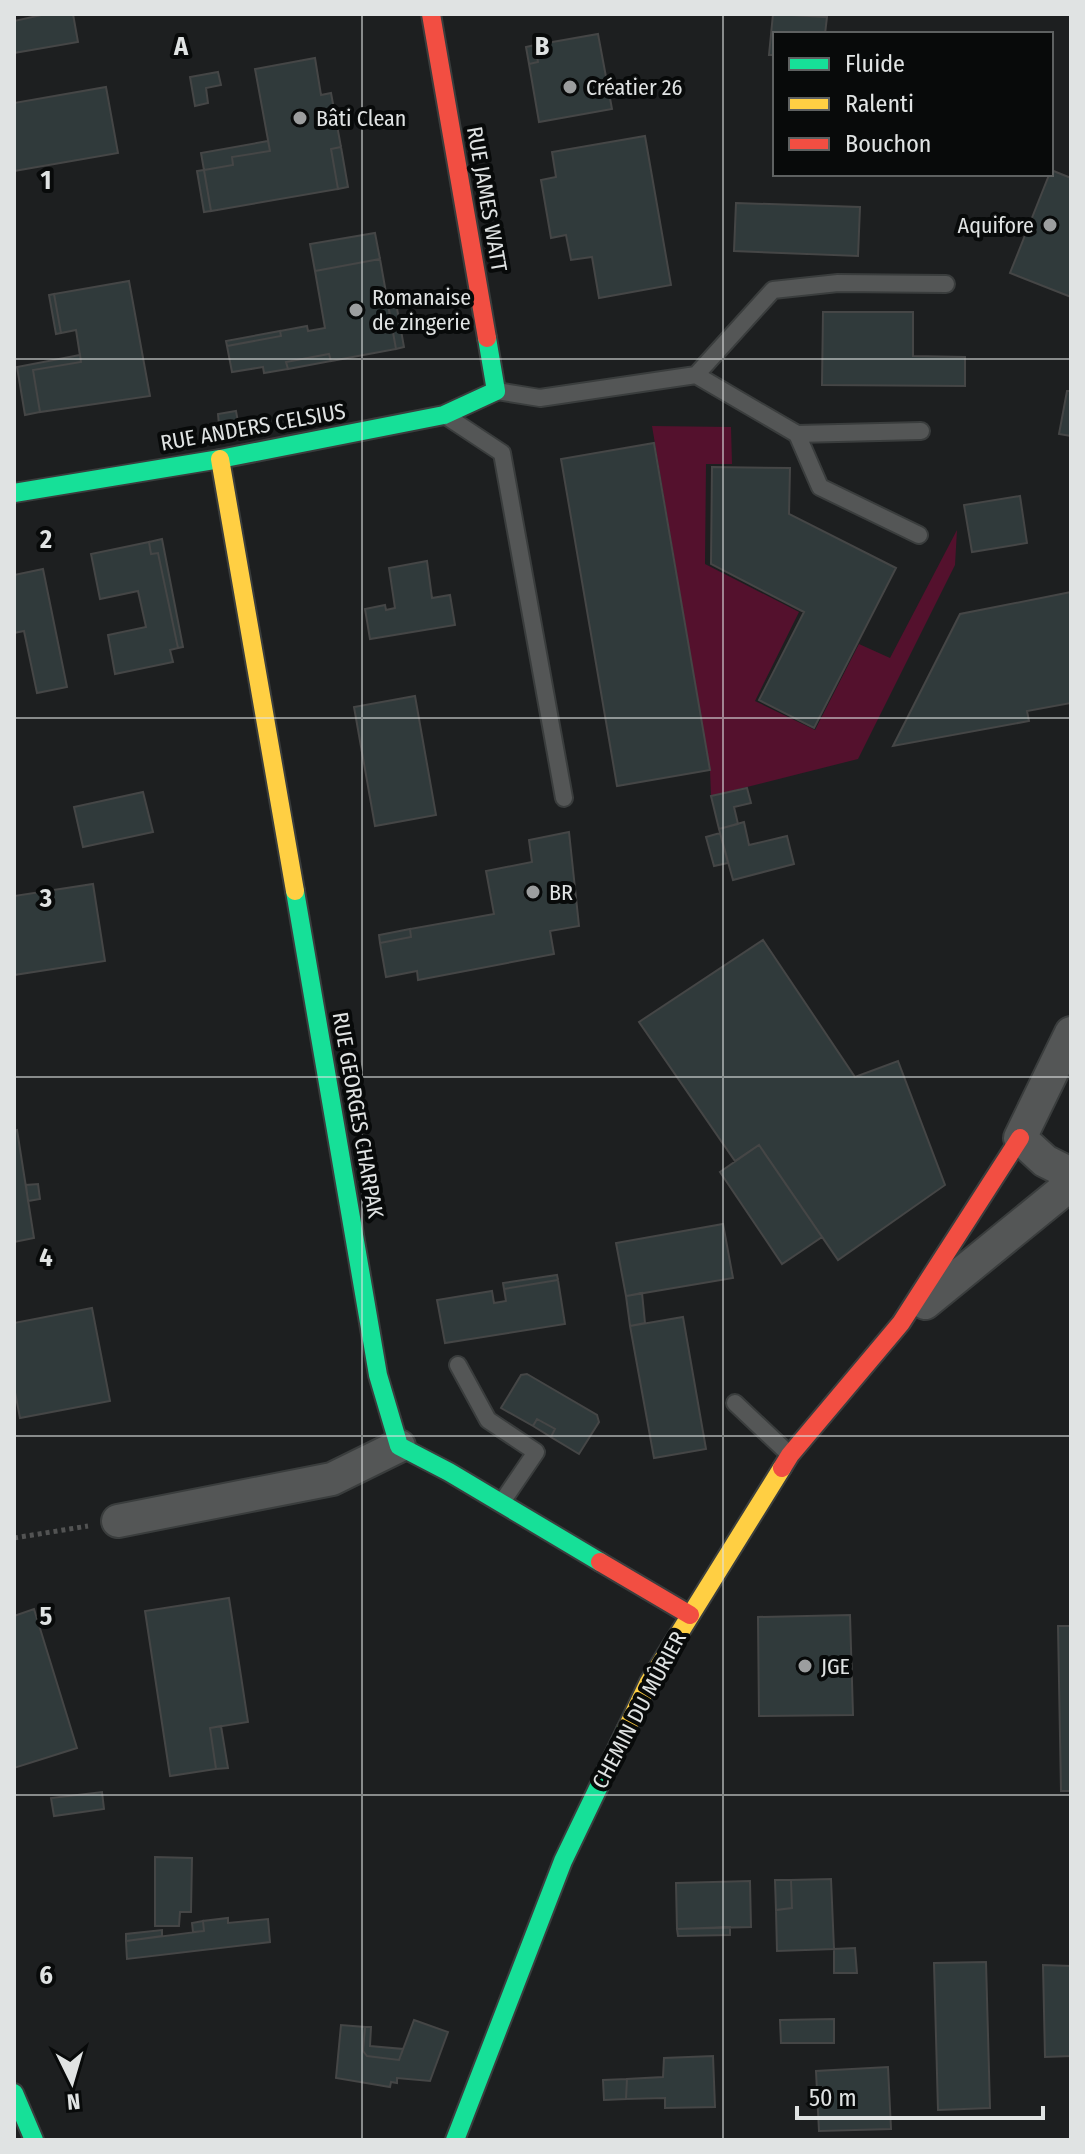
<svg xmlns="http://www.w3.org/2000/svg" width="1085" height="2154" font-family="'Fira Sans Condensed',sans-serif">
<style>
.green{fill:#54112d}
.building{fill:#303a3b;stroke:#454646;stroke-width:2}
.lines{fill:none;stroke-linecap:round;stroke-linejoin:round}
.lane-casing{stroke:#3a3d3d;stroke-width:20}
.street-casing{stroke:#3a3d3d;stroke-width:36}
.fast-casing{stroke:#3a3d3d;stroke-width:22}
.slow-casing{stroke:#3a3d3d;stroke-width:22}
.jam-casing{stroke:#3a3d3d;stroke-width:22}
.path{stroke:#525353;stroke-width:5;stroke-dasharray:4 4;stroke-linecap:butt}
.lane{stroke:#545656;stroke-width:16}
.street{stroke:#545656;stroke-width:32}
.fast{stroke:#16e098;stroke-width:18}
.slow{stroke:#ffcf43;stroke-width:18}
.jam{stroke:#f24e42;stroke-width:18}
.grid{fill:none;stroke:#e0e3e3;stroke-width:2;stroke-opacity:0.55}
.poi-dot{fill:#9c9e9f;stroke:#080a0a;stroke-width:3}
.labels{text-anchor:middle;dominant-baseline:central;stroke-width:8;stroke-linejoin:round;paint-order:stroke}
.poi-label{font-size:22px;fill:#e0e3e3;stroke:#080a0a;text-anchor:start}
.street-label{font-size:22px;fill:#e0e3e3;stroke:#080a0a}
.grid-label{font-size:26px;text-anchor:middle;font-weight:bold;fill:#e0e3e3;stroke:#080a0a;stroke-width:8;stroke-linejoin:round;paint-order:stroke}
</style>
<rect width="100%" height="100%" fill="#1d1f20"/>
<path class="green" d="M652 426 731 427 732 464H706L705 564 799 612 755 701 815 730 859 644 890 658 957 530 955 565 858 759 711 796 710 770Z"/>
<path class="building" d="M46 14H73L78 42 14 53V21Z
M773 14 827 17 825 34H775V55H769Z
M598 34 612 109 539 122 529 64 538 62 535 45Z
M535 45 538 62 529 64 526 47Z
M315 58 321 95 331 93 341 147 331 149 338 189 211 211 204 170 233 165 232 157 270 151 255 69Z
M218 72 221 85 206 88 208 103 195 106 190 77Z
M106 87 118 153 14 171V103Z
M645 136 671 285 599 298 592 257 571 260 566 235 551 238 541 180 556 177 552 152Z
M268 141 270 151 232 157 233 165 204 170 201 153Z
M341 147 348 187 338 189 331 149Z
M204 170 211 211 204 212 197 171Z
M1051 170 1071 178V297L1010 273Z
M736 203 860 207 858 256 734 251Z
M375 233 380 259 315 271 310 244Z
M380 259 396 349 331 361 329 354 286 362 288 369 264 373 263 367 232 372 227 346 281 336 280 331 307 326 308 331 325 328 315 271Z
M129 281 150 396 40 412 33 370 81 362 76 330 61 333 54 294Z
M394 292 404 347 396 349 386 294Z
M54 294 61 333 56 334 49 295Z
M823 312H913V356L965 357V386L822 385Z
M280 331 281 336 227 346 226 341Z
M329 354 331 361 288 369 286 362Z
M80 355 81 362 33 370 40 412 25 415 17 367Z
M1067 391H1071V436L1059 434Z
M236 411 238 422 219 425 218 414Z
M654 443 710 770 617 786 561 459Z
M712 467 790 468 789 514 896 568 814 728 759 700 804 612 711 564Z
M1020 496 1027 543 972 552 964 505Z
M162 539 183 647 178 648 158 553 151 554 149 542Z
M149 542 151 554 158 553 178 648 170 650 173 662 115 674 108 635 146 627 138 591 100 599 91 554Z
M427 561 432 598 450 595 455 625 370 639 365 609 385 605 386 610 395 608 389 568Z
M43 569 67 687 37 693 24 631 14 633V575Z
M1071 592V703L1027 711 1029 721 893 746 960 614Z
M415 696 436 815 375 826 354 707Z
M747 788 751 803 734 807 738 824 719 829 711 796Z
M143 792 153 832 83 847 74 807Z
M744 822 749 845 787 836 794 864 733 880 719 829Z
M569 832 579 926 550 931 554 954 418 980 417 971 386 977 380 943 411 937 410 929 494 914 486 871 532 862 529 840Z
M720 833 728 863 714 866 706 837Z
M93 884 105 961 14 975V896Z
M410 929 411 937 380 943 379 935Z
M763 940 855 1077 898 1061 945 1185 838 1260 759 1145 735 1161 639 1022Z
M17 1130 34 1238 14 1242V1131Z
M759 1145 822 1237 782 1264 720 1172Z
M38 1184 40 1199 28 1201 26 1185Z
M723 1224 733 1278 626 1296 616 1243Z
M557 1275 558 1280 504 1289 503 1283Z
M558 1280 565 1324 445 1343 437 1300 492 1291 494 1303 506 1301 504 1289Z
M642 1293 645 1323 630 1326 626 1296Z
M92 1308 110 1401 20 1418 14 1387V1323Z
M683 1317 706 1449 654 1458 630 1326Z
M527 1374 597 1415 599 1422 579 1454 551 1437 555 1429 537 1419 533 1426 501 1408 521 1375Z
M537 1419 555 1429 551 1437 533 1426Z
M229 1598 248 1722 210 1728 216 1769 170 1776 145 1611Z
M34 1609 77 1748 14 1768V1616Z
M850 1615 853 1715 759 1716 758 1617Z
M1058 1626H1071V1791H1061Z
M221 1726 228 1768 216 1769 210 1728Z
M102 1792 104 1809 54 1816 51 1798Z
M155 1857 192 1858 191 1912H180L179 1926H155Z
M831 1879 834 1949 777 1951 776 1910 792 1908 791 1880Z
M775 1880H791L792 1908 776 1910Z
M750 1881 751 1927 677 1929 676 1883Z
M228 1918V1923L268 1919 270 1942 127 1959 126 1941 204 1931 203 1921Z
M203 1921 204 1931 193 1932 192 1923Z
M730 1927V1935L678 1936 677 1929Z
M162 1930V1936L126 1941V1934Z
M855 1948 857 1973H834V1949Z
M986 1962 990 2108 938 2110 934 1963Z
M1043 1965 1071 1966V2056L1045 2057Z
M834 2019V2043H781L780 2020Z
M414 2020 448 2032 430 2081 397 2078V2083L391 2082 390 2087 336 2078 341 2025 365 2027 363 2051 367 2056 399 2060Z
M365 2027H371L370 2046 403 2049 399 2060 367 2056 363 2051Z
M713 2056 715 2107 665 2108V2098L626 2099 627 2079 663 2077 664 2058Z
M888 2067 891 2129 819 2131 816 2071Z
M627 2079 626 2099 604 2100 603 2080Z"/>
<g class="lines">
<defs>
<path id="lane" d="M696 375 773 290 838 283 946 284
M497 391 540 398 696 375 797 434 921 431
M449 418 502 453 564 798
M797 434 820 487 919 535
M458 1365 488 1420 536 1452 502 1502
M735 1403 789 1454"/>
<path id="street" d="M1071 1033 1020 1138 1045 1161 1071 1174
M925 1303 1071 1184
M118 1521 332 1479 399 1446"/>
<path id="fast" d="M14 493 220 459 444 415 496 391 487 338
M295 891 378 1375 399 1446 449 1472 600 1562
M14 2093 34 2140
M455 2140 563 1861 626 1730"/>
<path id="slow" d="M220 459 295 891
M626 1730 649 1682 782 1468"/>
<path id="jam" d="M431 14 487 338
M782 1468 790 1455 901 1323 1020 1138
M600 1562 690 1615"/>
</defs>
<use href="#lane" class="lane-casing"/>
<use href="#street" class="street-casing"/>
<use href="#fast" class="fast-casing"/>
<use href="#slow" class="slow-casing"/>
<use href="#jam" class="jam-casing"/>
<path class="path" d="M14 1538 88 1526"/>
<use href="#lane" class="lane"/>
<use href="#street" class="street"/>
<use href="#fast" class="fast"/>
<use href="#slow" class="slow"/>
<use href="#jam" class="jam"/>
</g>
<path class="grid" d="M362 14V2140M723 14V2140M14 359H1071M14 718H1071M14 1077H1071M14 1436H1071M14 1795H1071"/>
<g class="poi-dot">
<circle cx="570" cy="87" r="8"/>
<circle cx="300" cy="118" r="8"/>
<circle cx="1050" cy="225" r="8"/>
<circle cx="356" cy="310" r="8"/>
<circle cx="533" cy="892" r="8"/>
<circle cx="805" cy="1666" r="8"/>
</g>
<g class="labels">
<g class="poi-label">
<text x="586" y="87">Créatier 26</text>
<text x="316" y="118">Bâti Clean</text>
<text x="1034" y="225" text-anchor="end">Aquifore</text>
<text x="372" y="297">Romanaise<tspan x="372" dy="25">de zingerie</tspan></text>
<text x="549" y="892">BR</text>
<text x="821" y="1666">JGE</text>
</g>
<g class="street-label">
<text transform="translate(487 199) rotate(80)">RUE JAMES WATT</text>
<text transform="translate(253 427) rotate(-10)">RUE ANDERS CELSIUS</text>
<text transform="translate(358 1115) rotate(80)">RUE GEORGES CHARPAK</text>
<text transform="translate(639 1710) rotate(-62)">CHEMIN DU MÛRIER</text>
</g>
</g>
<g class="grid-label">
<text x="181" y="55">A</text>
<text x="542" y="55">B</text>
<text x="46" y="189">1</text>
<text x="46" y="548">2</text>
<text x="46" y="907">3</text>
<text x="46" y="1266">4</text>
<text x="46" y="1625">5</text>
<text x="46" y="1984">6</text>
</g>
<rect width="1085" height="2154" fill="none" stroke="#e0e3e3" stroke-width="32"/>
<rect x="773" y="32" width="280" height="144" fill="#080a0a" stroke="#5e6161" stroke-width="2"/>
<rect x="789" y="58" width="40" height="12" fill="#16e098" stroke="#5e6161" stroke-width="2"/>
<text x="845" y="72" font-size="24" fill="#e0e3e3">Fluide</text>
<rect x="789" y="98" width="40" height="12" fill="#ffcf43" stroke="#5e6161" stroke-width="2"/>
<text x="845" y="112" font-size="24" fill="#e0e3e3">Ralenti</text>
<rect x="789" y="138" width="40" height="12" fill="#f24e42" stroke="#5e6161" stroke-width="2"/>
<text x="845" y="152" font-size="24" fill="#e0e3e3">Bouchon</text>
<g transform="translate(72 2082) rotate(175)" stroke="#080a0a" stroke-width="6" paint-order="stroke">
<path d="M0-6L14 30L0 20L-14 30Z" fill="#e0e3e3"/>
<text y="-12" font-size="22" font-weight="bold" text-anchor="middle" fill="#e0e3e3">N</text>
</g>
<path d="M797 2106v12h246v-12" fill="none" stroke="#e0e3e3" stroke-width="4"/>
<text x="809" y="2106" font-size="24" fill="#e0e3e3" stroke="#080a0a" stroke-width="6" paint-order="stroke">50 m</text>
</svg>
